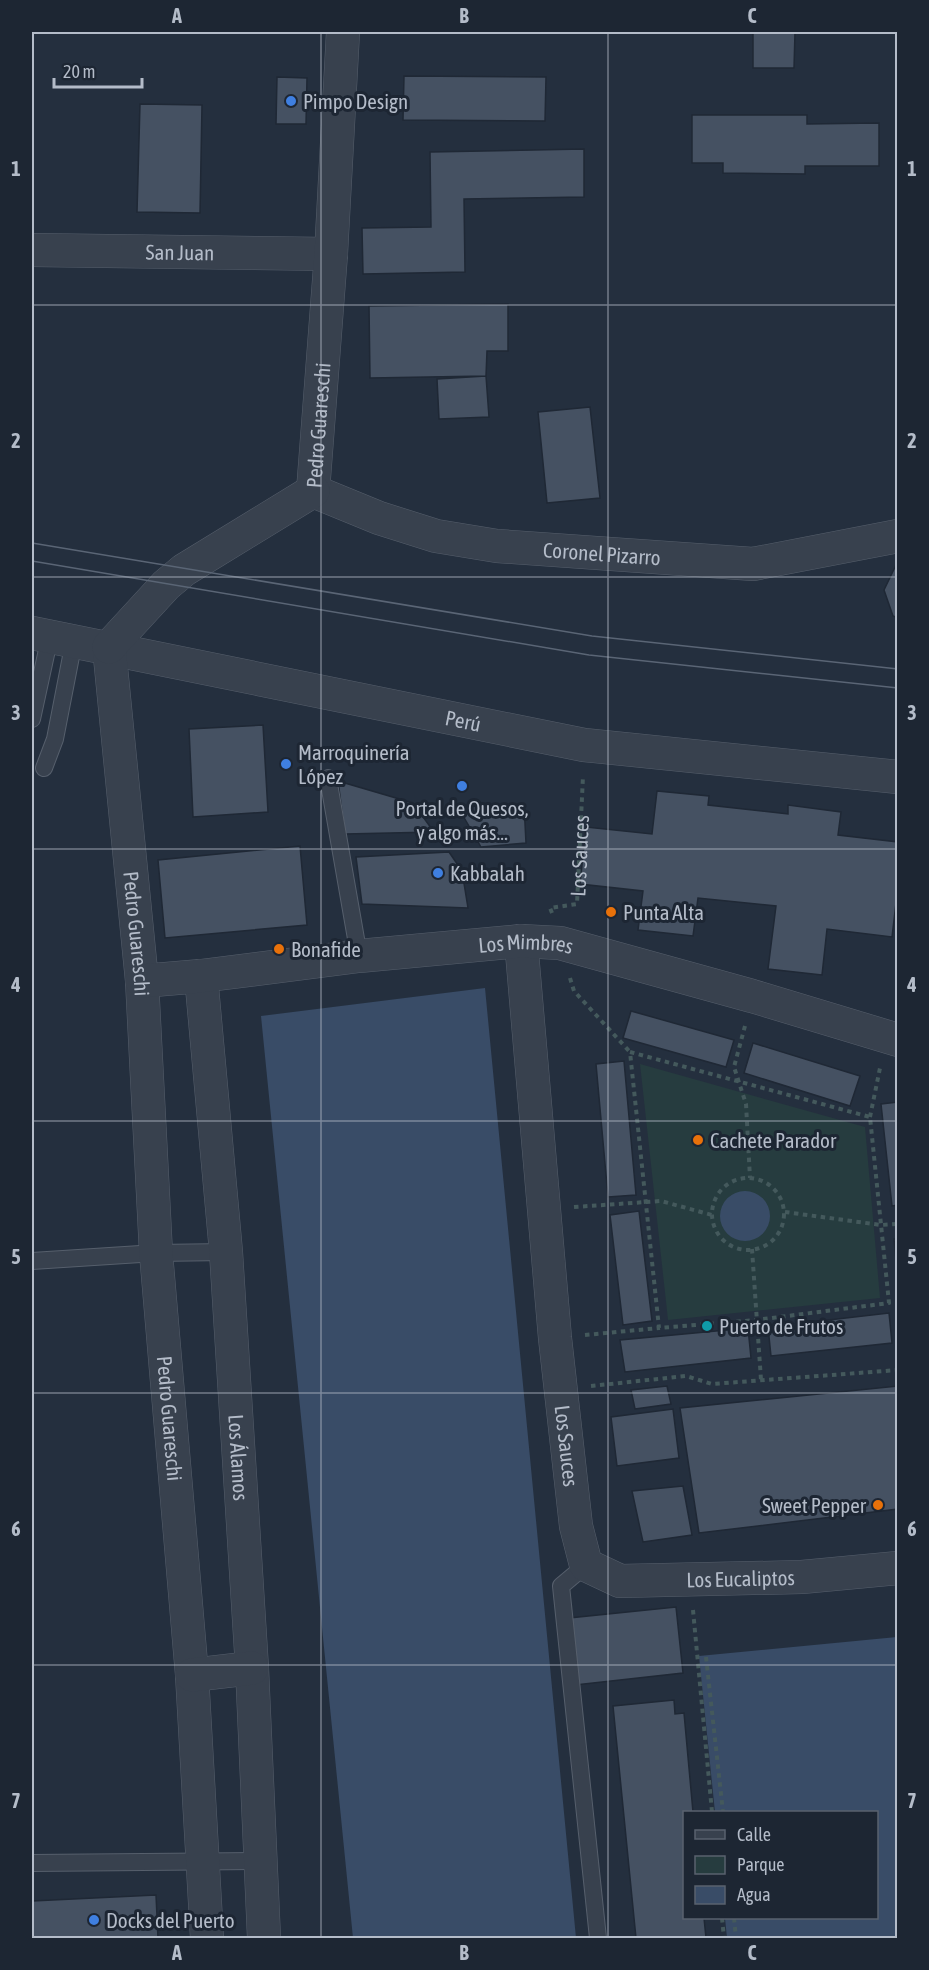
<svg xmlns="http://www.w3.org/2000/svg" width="929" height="1970" font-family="'Asap Condensed',sans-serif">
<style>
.green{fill:#263c3f}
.water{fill:#394c67}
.building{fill:#455162;stroke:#1f2835;stroke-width:1.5}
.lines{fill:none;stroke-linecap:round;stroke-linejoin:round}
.lane-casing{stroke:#565f6c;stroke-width:18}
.street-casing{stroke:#565f6c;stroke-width:34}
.path{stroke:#44595c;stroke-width:4;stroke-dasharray:4.5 4.5;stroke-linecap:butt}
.lane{stroke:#38414e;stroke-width:16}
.street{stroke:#38414e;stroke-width:33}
.tram{stroke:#5a6575;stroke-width:1.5}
.grid{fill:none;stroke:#b4bcc9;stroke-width:1.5;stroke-opacity:0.55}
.shop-dot{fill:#3f7fe0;stroke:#1d2633;stroke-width:2}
.food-dot{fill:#e8710a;stroke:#1d2633;stroke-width:2}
.culture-dot{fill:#0f9aa8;stroke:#1d2633;stroke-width:2}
.labels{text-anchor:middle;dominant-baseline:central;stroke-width:6;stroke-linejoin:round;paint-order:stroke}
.poi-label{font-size:21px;fill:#b4bcc9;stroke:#1d2633;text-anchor:start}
.street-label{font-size:21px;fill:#b4bcc9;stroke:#1d2633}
.neatline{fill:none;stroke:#b4bcc9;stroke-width:2}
.grid-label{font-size:20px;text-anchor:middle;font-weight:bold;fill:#b4bcc9}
</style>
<rect width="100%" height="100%" fill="#242f3e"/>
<path class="green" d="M640 1064 865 1127 880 1298 668 1320Z"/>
<path class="water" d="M485 988 576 1938H353L261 1016Z
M720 1216a25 25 0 1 1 50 0a25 25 0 1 1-50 0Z
M897 1637V1938H727L725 1918H876V1812H715L699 1656Z"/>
<path class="building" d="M753 32H795L794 68H753Z
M404 76 546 77 545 121 403 120Z
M277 77 307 78 306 124H276Z
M140 104 202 105 200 213 137 212Z
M692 115H807V124L879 123V166H805V174L723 173V163H692Z
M584 149V197L464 199 465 272 363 274 362 228 431 227 430 152Z
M508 304V351H487L486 376 370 378 369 306Z
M486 376 489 417 439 419 437 379Z
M590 407 600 498 547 503 538 412Z
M896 565H898V618L893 616 884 590Z
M263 725 268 812 193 817 189 729Z
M338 781 413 803 434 832 345 834Z
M657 791 709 796 708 805 788 814V805L841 812 838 835 898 842V886L892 937 827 929 822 975 768 969 776 906 698 898 693 936 638 930 643 891 580 884 586 827 652 834Z
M524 804 526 843 481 847 458 807Z
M300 846 307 925 165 938 158 860Z
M449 852 462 871 468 908 362 904 356 857Z
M631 1011 734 1040 726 1067 623 1038Z
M753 1043 860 1076 850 1106 744 1073Z
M624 1061 636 1195 608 1197 596 1064Z
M898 1102V1205L892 1206 881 1104Z
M639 1211 652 1321 623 1325 610 1215Z
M894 1239H898V1280Z
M889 1313 892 1343 771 1356 768 1327Z
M748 1328 751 1358 625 1372 620 1340Z
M667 1386 671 1404 635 1409 631 1390Z
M898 1386V1509L699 1533 680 1408Z
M673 1409 679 1458 617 1466 611 1417Z
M683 1486 692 1535 643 1542 632 1491Z
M676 1607 683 1673 575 1685 569 1618Z
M674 1700 675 1714 684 1713 693 1812H684V1918H704L706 1938H636L613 1706Z
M156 1895 158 1938H32V1901Z"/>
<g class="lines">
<defs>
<path id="lane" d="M32 719 50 636
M44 768 55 739 74 641
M328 778 359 956
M32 1261 156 1253 226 1252
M586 1565 561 1586 598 1938
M32 1863 260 1861"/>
<g id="street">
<path id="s2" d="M32 250 331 254"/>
<path id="s3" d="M313 491 379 518 436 536 497 546 753 564 898 536"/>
<path id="s4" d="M313 491 331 254 343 32"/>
<path id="s5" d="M32 633 584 745 898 777"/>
<path id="s6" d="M109 647 142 981 156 1253 192 1675 207 1938"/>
<path d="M109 647 166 585 184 570 313 491"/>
<path id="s7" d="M521 941 555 1338 576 1526 586 1565 620 1581 802 1577 898 1568"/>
<path id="s8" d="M201 976 226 1252 252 1668 264 1938"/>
<path id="s9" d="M142 981 201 976 359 956 521 941 560 943 752 996 898 1040"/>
<path d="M192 1675 252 1668"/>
</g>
</defs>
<use href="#lane" class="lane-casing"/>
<use href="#street" class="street-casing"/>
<g class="path">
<path id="s1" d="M552 913 550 908 577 904 583 776"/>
<path d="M570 978 574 991 630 1052"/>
<path d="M745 1026 734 1067 746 1104 750 1178"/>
<path d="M630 1052 870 1117 889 1303 756 1320 659 1328Z"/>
<path d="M870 1117 880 1068"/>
<circle cx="748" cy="1214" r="36"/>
<path d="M574 1207 661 1201 712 1215"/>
<path d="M785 1212 881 1225 898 1224"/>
<path d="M752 1249 761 1380"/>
<path d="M585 1335 659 1328"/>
<path d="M591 1386 686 1376 712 1384 898 1370"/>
<path d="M693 1610 712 1812"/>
<path d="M706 1657 723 1812"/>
<path d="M722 1918 724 1938"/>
<path d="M734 1918 736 1938"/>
</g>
<use href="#lane" class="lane"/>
<use href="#street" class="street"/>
<path class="tram" d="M32 543 592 636 898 669
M32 561 589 655 898 688"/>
</g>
<path class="grid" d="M321 32V1938M608 32V1938M32 305H898M32 577H898M32 849H898M32 1121H898M32 1393H898M32 1665H898"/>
<g class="shop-dot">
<circle cx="291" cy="101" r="6"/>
<circle cx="286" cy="764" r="6"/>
<circle cx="462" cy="786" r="6"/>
<circle cx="438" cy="873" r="6"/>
<circle cx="94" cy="1920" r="6"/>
</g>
<g class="food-dot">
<circle cx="611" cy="912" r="6"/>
<circle cx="279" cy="949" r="6"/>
<circle cx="698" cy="1140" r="6"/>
<circle cx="878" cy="1505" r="6"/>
</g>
<circle class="culture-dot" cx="707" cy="1326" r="6"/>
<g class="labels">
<g class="poi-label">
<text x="303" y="101">Pimpo Design</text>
<text x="298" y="752">Marroquinería<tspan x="298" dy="24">López</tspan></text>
<text x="462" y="808" text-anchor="middle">Portal de Quesos,<tspan x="462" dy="24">y algo más...</tspan></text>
<text x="450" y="873">Kabbalah</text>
<text x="623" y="912">Punta Alta</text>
<text x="291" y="949">Bonafide</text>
<text x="710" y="1140">Cachete Parador</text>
<text x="719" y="1326">Puerto de Frutos</text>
<text x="866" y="1505" text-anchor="end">Sweet Pepper</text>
<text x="106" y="1920">Docks del Puerto</text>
</g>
<g class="street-label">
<text stroke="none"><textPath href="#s2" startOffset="148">San Juan</textPath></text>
<text stroke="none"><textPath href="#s4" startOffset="66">Pedro Guareschi</textPath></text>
<text stroke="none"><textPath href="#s3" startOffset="298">Coronel Pizarro</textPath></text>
<text stroke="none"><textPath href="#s5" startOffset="440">Perú</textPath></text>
<text stroke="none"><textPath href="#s1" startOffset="81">Los Sauces</textPath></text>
<text stroke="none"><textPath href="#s6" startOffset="288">Pedro Guareschi</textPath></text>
<text stroke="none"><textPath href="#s9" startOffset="386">Los Mimbres</textPath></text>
<text stroke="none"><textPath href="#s6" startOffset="774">Pedro Guareschi</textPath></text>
<text stroke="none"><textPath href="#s7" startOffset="507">Los Sauces</textPath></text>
<text stroke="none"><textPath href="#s8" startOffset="483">Los Álamos</textPath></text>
<text stroke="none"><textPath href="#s7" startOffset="786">Los Eucaliptos</textPath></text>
</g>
</g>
<rect width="929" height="1970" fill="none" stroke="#1d2633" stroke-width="66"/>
<rect x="683" y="1811" width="195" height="108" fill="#1d2633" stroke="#59626f" stroke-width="1.5"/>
<rect x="695" y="1830" width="30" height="9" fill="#38414e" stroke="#59626f" stroke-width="1.5"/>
<text x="737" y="1841" font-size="18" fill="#b4bcc9">Calle</text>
<rect x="695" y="1856" width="30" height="18" fill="#263c3f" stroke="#59626f" stroke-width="1.5"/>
<text x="737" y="1871" font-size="18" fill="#b4bcc9">Parque</text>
<rect x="695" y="1886" width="30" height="18" fill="#394c67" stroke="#59626f" stroke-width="1.5"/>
<text x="737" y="1901" font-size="18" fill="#b4bcc9">Agua</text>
<path d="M54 78v9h88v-9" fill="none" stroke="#b4bcc9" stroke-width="3"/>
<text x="63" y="78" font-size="18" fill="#b4bcc9" stroke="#1d2633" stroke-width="4.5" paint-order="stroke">20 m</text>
<rect x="33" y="33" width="863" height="1904" class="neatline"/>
<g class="grid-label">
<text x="177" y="23">A</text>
<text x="464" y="23">B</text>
<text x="752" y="23">C</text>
<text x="16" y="176">1</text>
<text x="912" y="176">1</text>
<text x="16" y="448">2</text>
<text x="912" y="448">2</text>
<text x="16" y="720">3</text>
<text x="912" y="720">3</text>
<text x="16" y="992">4</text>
<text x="912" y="992">4</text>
<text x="16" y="1264">5</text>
<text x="912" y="1264">5</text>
<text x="16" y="1536">6</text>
<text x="912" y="1536">6</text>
<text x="16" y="1808">7</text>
<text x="912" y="1808">7</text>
<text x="177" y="1960">A</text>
<text x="464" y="1960">B</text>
<text x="752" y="1960">C</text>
</g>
</svg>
